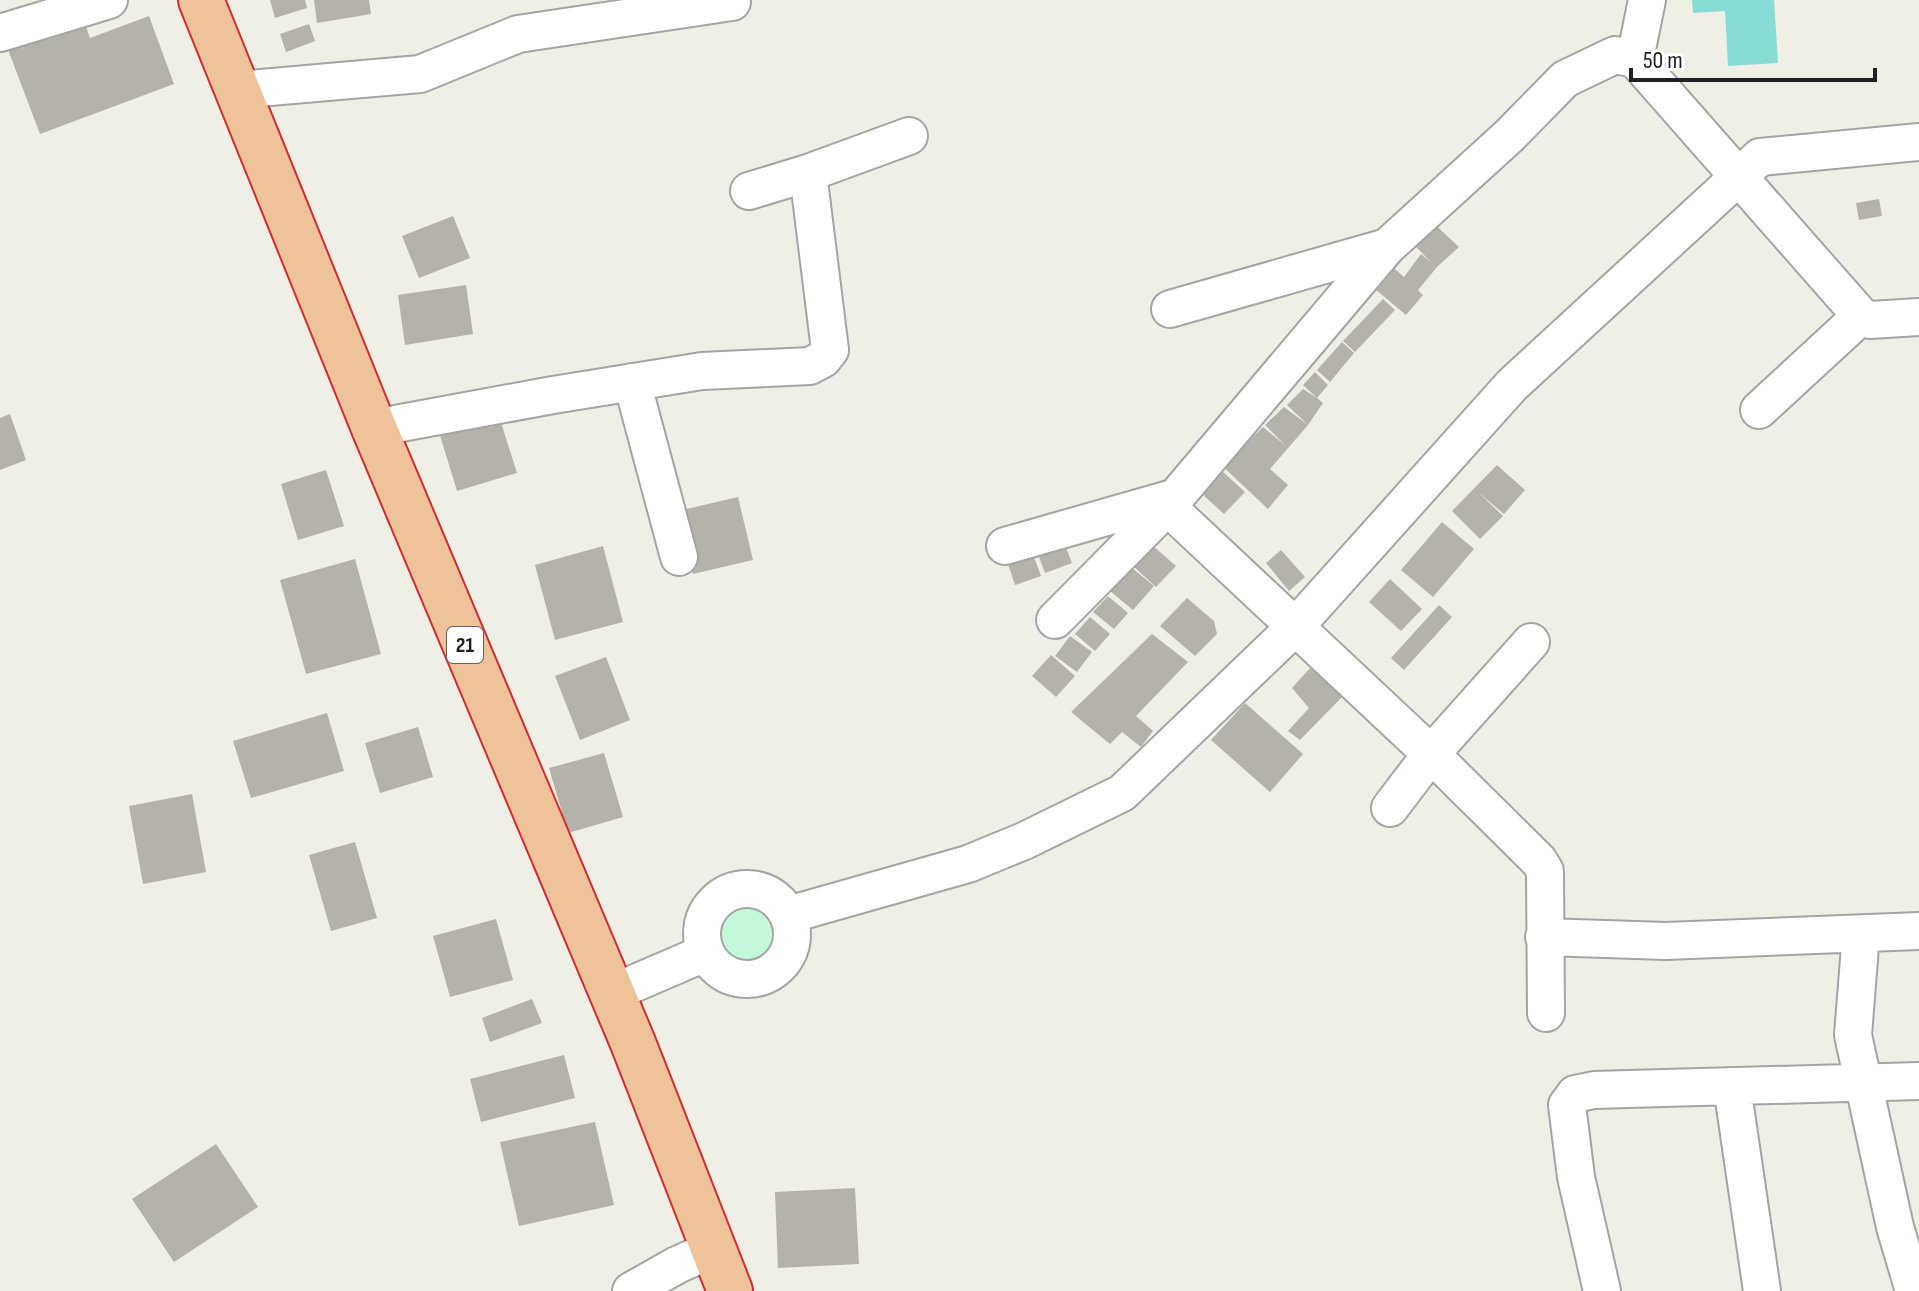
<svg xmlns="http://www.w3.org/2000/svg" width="1919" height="1291" font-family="'Sofia Sans Condensed',sans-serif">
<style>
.park{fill:#c5f8d8}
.pitch{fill:#86ddd5}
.building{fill:#b5b2a9}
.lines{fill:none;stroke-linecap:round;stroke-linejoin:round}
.minor-casing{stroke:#a4a4a4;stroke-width:40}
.trunk-casing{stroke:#d62b33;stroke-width:48}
.minor{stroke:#fff;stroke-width:36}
.trunk{stroke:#efc399;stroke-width:44}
.labels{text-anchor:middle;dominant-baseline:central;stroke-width:7;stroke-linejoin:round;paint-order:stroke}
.shield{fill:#fff;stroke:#636363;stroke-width:2}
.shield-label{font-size:22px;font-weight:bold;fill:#202020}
</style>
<rect width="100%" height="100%" fill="#f0efe6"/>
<path class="park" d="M715 934a36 36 0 1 1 72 0a36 36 0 1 1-72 0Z"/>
<path class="pitch" d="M1692 0H1774L1778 63 1728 66 1725 11 1693 13Z"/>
<path class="building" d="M270 0H305L307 8 275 18Z
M314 0H369L371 14 317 23Z
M149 16 174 84 40 134 7 47 83 18 90 38Z
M309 24 315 41 286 52 280 34Z
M1879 199 1882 216 1859 220 1856 203Z
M453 216 470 258 419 278 402 236Z
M1428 218 1459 247 1437 267 1418 290 1423 295 1406 315 1369 284 1387 262 1404 277 1421 254 1433 264 1408 239Z
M466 285 473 334 405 345 398 295Z
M1383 299 1395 310 1355 352 1343 341Z
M1342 342 1354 353 1330 382 1317 370Z
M1315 372 1328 385 1317 398 1323 403 1308 425 1270 469 1288 485 1268 509 1217 461 1238 441 1244 445 1263 427 1286 446 1265 425 1284 407 1308 425 1287 405 1303 389 1317 398 1303 385Z
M497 410 517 473 457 491 438 429Z
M10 414 26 460 0 470V418Z
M1497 465 1525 490 1504 514 1478 492 1503 516 1480 539 1452 511Z
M326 470 344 526 298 540 281 484Z
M1221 470 1245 492 1224 514 1201 493Z
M738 497 753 560 693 574 678 511Z
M1442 522 1474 549 1433 597 1401 570Z
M1061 534 1072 563 1045 573 1034 544Z
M1152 545 1176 566 1156 587 1133 566Z
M603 546 623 622 555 640 535 565Z
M1030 546 1041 576 1015 585 1005 555Z
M1281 550 1305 577 1289 591 1266 563Z
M355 559 381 654 306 674 280 580Z
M1110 567 1124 578 1132 568 1154 586 1133 610 1098 581Z
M1390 579 1422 609 1401 631 1369 602Z
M1108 596 1128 613 1114 629 1093 612Z
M1187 598 1214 621 1217 634 1195 656 1160 626Z
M1439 605 1452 617 1404 670 1391 658Z
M1090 617 1110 634 1095 651 1075 634Z
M1152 634 1188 662 1136 716 1153 731 1141 747 1122 732 1110 744 1071 712Z
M1070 636 1092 652 1077 672 1055 656Z
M1051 655 1075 676 1056 697 1032 676Z
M606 657 630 720 580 740 555 676Z
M1310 668 1344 695 1300 740 1288 731 1309 708 1292 688Z
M1245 703 1303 754 1270 792 1211 740Z
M327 713 344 771 251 798 233 741Z
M418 727 433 777 380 793 365 743Z
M604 753 623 817 568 833 549 768Z
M192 794 206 872 143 884 129 806Z
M355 842 377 918 331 931 309 855Z
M496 919 513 980 450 997 433 936Z
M532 999 542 1023 490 1042 482 1018Z
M564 1055 575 1098 481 1122 470 1079Z
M595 1122 614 1205 519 1226 500 1142Z
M216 1144 258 1207 174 1262 132 1199Z
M855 1188 859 1264 778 1268 775 1192Z"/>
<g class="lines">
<defs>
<path id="minor" d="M0 33 109 0
M1635 59 1647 0
M237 90 420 74 518 34 732 2
M749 191 808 173
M1170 309 1387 247
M632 382 679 557
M1759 410 1861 316
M374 428 553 395 702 371 810 366 823 359 830 350 808 173 909 136
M1005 546 1173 498
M1055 620 1169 505
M1390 808 1431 754 1531 642
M702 934a45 45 0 1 1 90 0a45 45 0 1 1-90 0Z
M788 915 968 864 1024 841 1122 793 1295 627 1512 385 1760 157 1919 142
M1861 934 1853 1035 1895 1227 1914 1291
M1544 937 1666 941 1919 931
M612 993 705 953
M1546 1013 1545 871 1539 861 1431 754 1173 512 1169 505 1387 247 1509 136 1565 79 1615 55 1635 59 1861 316 1870 320 1919 317
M1732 1086 1762 1291
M631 1291 677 1265 713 1249
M1602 1291 1576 1177 1567 1105 1575 1094 1594 1090 1919 1081"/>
<path id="trunk" d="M201 0 374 428 633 1043 730 1291"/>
</defs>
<use href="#minor" class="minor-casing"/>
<use href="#trunk" class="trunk-casing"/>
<use href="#minor" class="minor"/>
<use href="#trunk" class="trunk"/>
</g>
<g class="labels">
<rect class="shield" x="447" y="627" width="36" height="36" rx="6"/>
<g class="shield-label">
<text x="465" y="645">21</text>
</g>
</g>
<path d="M1631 68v12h244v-12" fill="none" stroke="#202020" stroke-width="4"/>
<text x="1643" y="68" font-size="24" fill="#202020" stroke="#ffffff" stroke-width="6" paint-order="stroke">50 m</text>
</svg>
